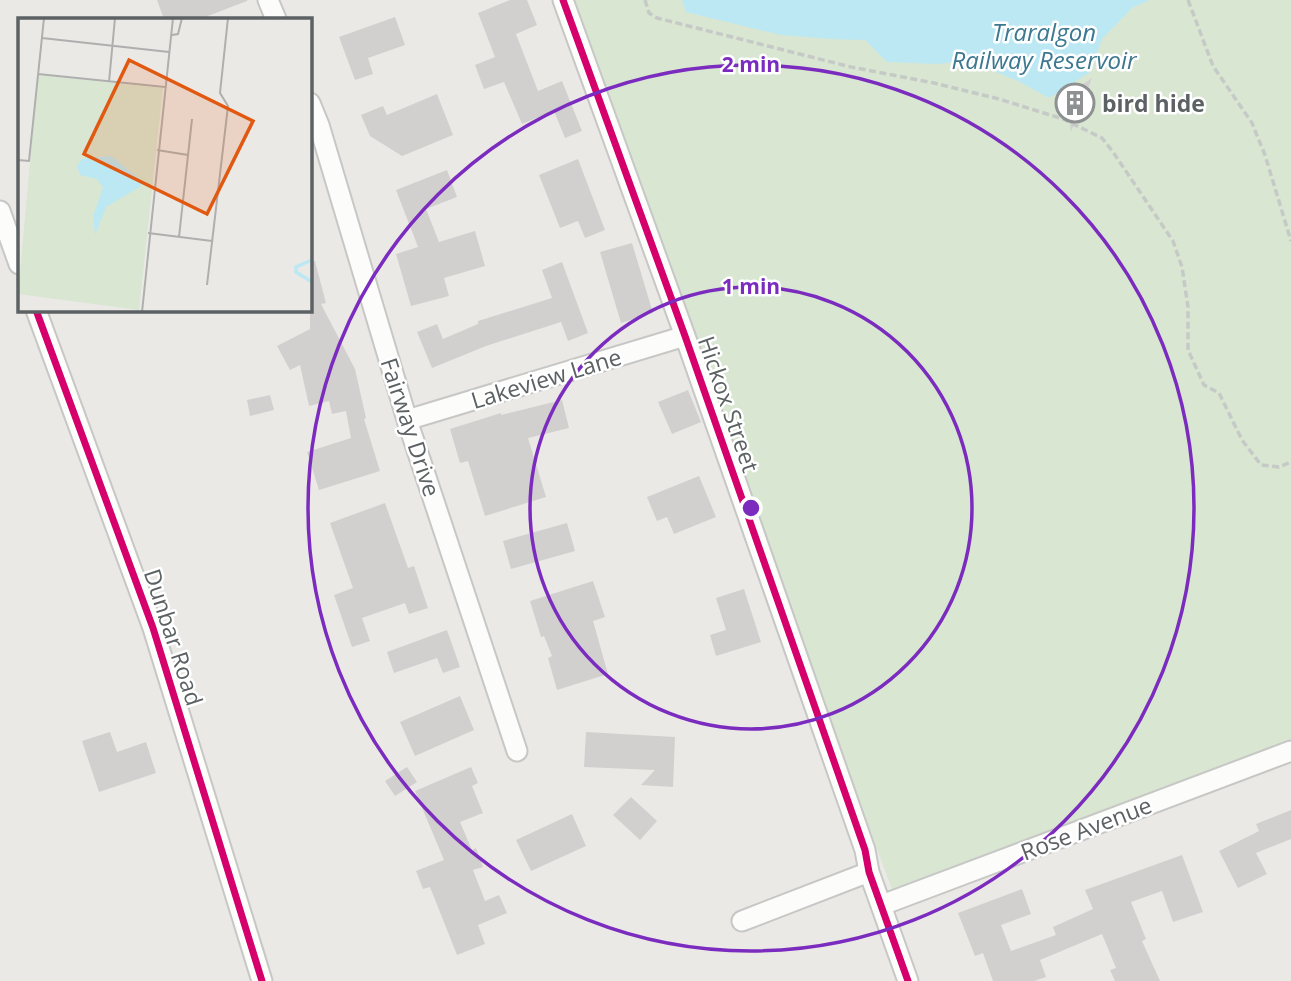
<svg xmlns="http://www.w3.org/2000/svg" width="1291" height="981" font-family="'Open Sans',sans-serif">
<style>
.green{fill:#d8e6d2}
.water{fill:#bce8f4}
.building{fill:#d2d0cf}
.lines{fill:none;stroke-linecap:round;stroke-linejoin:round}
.minor-casing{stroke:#c7c7c6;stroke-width:23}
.path{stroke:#c6cac7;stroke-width:3.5;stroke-dasharray:7 3.5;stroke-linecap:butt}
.minor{stroke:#fcfcfb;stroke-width:19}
.cycleway-casing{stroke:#fff;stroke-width:11}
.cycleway{stroke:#d6006c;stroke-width:7}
.ring{fill:none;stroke:#7b2cbf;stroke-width:3.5}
.labels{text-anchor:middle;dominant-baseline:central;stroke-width:5;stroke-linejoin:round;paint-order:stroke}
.poi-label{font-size:23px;font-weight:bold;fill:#5c6163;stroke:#fff;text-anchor:start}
.street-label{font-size:23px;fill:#5c6163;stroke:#fff}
.water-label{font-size:24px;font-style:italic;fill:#3d7891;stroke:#fff}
.inset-river{fill:none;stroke:#bce8f4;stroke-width:3.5}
.inset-road{fill:none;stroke:#aeafae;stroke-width:2}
.view{fill:#e15910;fill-opacity:0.15;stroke:#e15910;stroke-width:3.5}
.inset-edge{fill:none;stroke:#5c6163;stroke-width:3.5}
.centre{fill:#7b2cbf;stroke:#fff;stroke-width:3.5}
.ring-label{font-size:21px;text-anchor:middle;font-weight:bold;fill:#7b2cbf;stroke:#fff;stroke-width:5;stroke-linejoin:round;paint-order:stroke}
</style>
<rect width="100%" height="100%" fill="#ebe9e6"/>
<path class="green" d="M563 0H1291V746L893 892Z"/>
<path class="water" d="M682 0H1149L1132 8 1102 39 1090 72 1049 98 1018 81 967 60 939 64 887 62 865 40 831 39 781 35 686 12Z"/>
<path class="building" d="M157 0H247V1L200 19H164Z
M510 0H527L537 25 516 34 538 91 562 81 582 131 565 138 554 111 522 124 504 82 484 89 475 65 495 57 478 13Z
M395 17 405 45 368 58 373 74 355 80 339 37Z
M1092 78 1071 132 1067 95Z
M437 94 453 135 402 156 370 136 361 115 383 106 387 115Z
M578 159 605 230 585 238 578 221 560 228 539 175Z
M447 170 457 197 426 209 439 242 475 231 485 266 444 278 449 296 411 306 396 254 418 247 396 190Z
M632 243 653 313 621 323 600 252Z
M315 261 326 303 321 304 355 369 366 418 364 419 380 471 319 490 307 452 351 438 346 411 332 414 329 401 309 406 300 365 290 370 277 346 310 329V262Z
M562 262 588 333 568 341 561 322 486 346 432 368 417 332 437 324 443 339 478 324V321L552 298 542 270Z
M688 390 701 422 672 434 658 402Z
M270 395 274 410 250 416 247 400Z
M562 400 569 428 528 438 546 497 485 516 468 461 460 463 450 429 501 413V415Z
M699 476 716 517 674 534 667 517 657 521 647 497Z
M385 503 408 568 414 566 428 608 409 614 405 603 362 618 370 641 352 647 334 595 353 588 330 523Z
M567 523 575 551 511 569 503 541Z
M593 581 605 617 593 621 608 674 557 690 548 658 552 656 544 636 541 637 530 601Z
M744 589 761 642 716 656 710 635 726 630 716 598Z
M447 630 460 667 443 673 437 658 394 673 387 652Z
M460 696 474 730 415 756 400 722Z
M110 732 117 752 146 742 156 773 99 792 82 741Z
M586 732 675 737 673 787 641 785 655 770 584 767Z
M407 767 417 782 395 796 385 781Z
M471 767 478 783 472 786 483 813 460 822 472 850 476 848 483 867 473 870 485 901 499 895 507 913 478 925 485 944 457 955 430 887 423 889 416 871 444 860 415 791Z
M631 797 657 821 640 840 613 815Z
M1291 810V839L1256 853 1267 874 1238 888 1219 851 1259 831 1256 824Z
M572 814 586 846 531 871 516 840Z
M1182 855 1203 912 1173 922 1162 891 1131 902 1146 939 1142 941 1160 981H1115L1110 970 1116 968 1102 934 1040 960 1046 977 1034 981H993L983 953 975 956 958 913 1022 889 1031 914 1001 925 1011 951 1056 935 1053 927 1093 909 1085 890Z"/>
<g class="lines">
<defs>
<path id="minor" d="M268 0 276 19
M563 0 685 336 865 850 869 872 908 981
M310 103 319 125 407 420 517 751
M0 211 19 264
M36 310 153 628 262 981
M407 420 685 336
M882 905 1291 751
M742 921 869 872"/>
</defs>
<use href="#minor" class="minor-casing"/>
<path class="path" d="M645 0 649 13 657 18 851 67 934 83 999 99 1063 119 1102 138 1113 152 1173 241 1182 267 1188 307V350L1204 385 1219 393 1242 440 1261 465 1279 467 1291 462
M1188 0 1213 66 1252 123 1265 155 1291 241"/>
<use href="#minor" class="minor"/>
<defs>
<path id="cycleway" d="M563 0 685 336 865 850 869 872 908 981
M36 310 153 628 262 981"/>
</defs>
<use href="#cycleway" class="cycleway-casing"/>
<use href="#cycleway" class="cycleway"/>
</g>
<g class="ring">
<circle cx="751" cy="508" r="221"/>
<circle cx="751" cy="508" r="443"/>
</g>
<defs>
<symbol id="building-ring" viewBox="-11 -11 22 22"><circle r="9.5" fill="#fff" stroke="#8e9191" stroke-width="1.5"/><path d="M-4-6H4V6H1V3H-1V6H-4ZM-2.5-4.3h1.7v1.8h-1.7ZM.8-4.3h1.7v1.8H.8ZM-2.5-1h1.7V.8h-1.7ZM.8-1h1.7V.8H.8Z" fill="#8e9191"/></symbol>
</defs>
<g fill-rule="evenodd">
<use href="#building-ring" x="1053" y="81" width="44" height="44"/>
</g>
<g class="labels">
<g class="poi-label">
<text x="1102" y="103">bird hide</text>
</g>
<g class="street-label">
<text transform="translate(546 378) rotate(-17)">Lakeview Lane</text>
<text transform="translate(729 404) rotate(71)">Hickox Street</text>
<text transform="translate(411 427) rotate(72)">Fairway Drive</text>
<text transform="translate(174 637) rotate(72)">Dunbar Road</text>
<text transform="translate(1086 828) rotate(-21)">Rose Avenue</text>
</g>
<g class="water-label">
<text x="1044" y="31">Traralgon<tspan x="1044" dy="28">Railway Reservoir</tspan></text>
</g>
</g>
<g transform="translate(18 18)">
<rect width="294" height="294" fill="#ebe9e6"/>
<path d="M20 57 145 70 121 292 0 276Z" fill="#d8e6d2"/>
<path d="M93 138 124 163 123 168 88 189 77 217 75 198 85 170 79 161 62 157 59 148 64 141Z" fill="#bce8f4"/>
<path class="inset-river" d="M294 242 278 249V254L294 264"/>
<path class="inset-road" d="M154 17 160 16 164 0M24 20 151 34M20 56 147 69M91 64 97 0M139 132 170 137M0 142 11 143 26 0M130 215 194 223M161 219 174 101M189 267 210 88 202 75 210 0M124 294 155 0"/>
<path class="view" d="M111 42 235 103 189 196 66 136Z"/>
<rect width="294" height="294" class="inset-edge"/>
</g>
<circle cx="751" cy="508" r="10" class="centre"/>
<g class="ring-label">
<text x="751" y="72">2 min</text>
<text x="751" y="294">1 min</text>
</g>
</svg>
